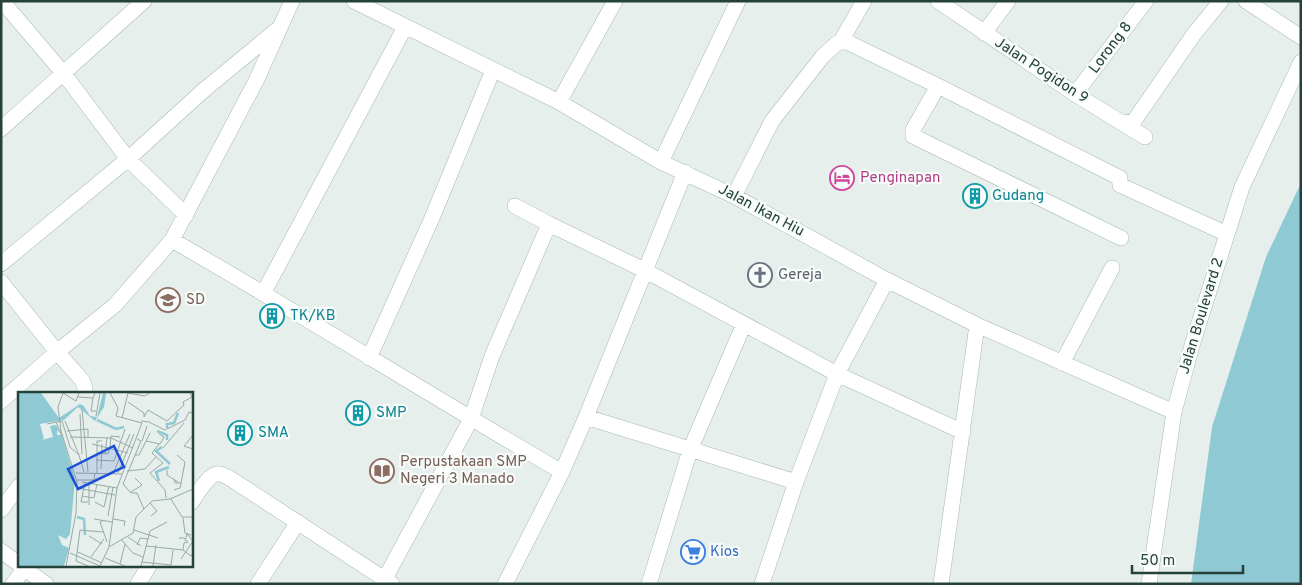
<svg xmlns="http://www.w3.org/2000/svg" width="1302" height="585" font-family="Overpass,sans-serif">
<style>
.water{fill:#8ec9d4}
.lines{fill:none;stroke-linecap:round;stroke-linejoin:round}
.minor-casing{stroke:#a8b8b2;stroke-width:16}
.secondary-casing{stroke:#a4bbb3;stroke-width:16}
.minor{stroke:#fff;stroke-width:15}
.secondary{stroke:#fff;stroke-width:15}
.labels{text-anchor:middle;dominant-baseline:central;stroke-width:4.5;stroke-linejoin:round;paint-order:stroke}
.street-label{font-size:15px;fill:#24423a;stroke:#f7fbf9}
.hotel-label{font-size:15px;fill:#b23c85;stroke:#f7fbf9;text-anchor:start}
.culture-label{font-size:15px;fill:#0d838f;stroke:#f7fbf9;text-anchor:start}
.worship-label{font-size:15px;fill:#5b616d;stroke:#f7fbf9;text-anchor:start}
.education-label{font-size:15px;fill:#785e54;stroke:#f7fbf9;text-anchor:start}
.shop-label{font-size:15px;fill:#366cbe;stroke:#f7fbf9;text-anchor:start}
.inset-river{fill:none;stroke:#8ec9d4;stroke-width:2.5}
.inset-road{fill:none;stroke:#98aaa4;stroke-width:1}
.view{fill:#1d4ed8;fill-opacity:0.15;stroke:#1d4ed8;stroke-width:2.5}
.inset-edge{fill:none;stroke:#24423a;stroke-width:2.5}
</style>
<rect width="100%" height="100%" fill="#e6efeb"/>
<path class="water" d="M1301 183V584H1191L1212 427 1266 257Z"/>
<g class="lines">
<defs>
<path id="minor" d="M2 1 64 74 128 159 186 215
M354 1 559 102 661 162 734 196 887 280 977 325 1174 412
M938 1 1075 94 1145 137
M1246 1 1301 37
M984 33 1008 1
M841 41 864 1
M938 86 913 130V136L1121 238
M1075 94 1146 1
M559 102 615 1
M1124 123 1134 121 1194 34 1221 1
M1 129 144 1
M661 162 738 1
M734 196 772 121 822 57 836 44 841 41 849 43 938 86 1120 178V185L1227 234
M515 206 549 224 644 270 837 374 963 432
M172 240 257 79 292 1
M1 264 128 159 204 90 278 29
M1 282 57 352 82 380 85 388V394
M264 292 405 27
M369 358 432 218 493 70
M1062 363 1112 268
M1 401 57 352 115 305 172 240C303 315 431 396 562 472
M586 417 796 482
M191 503C197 495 209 472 220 474 223 474 228 478 231 479L392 584
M1 510 19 486
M1 551 19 564
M21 566 46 584
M13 584 24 569
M138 584 149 566
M258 584 298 522
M382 584 471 419 492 356 549 224
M505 584 562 472 586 417 685 172
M649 584 690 450 744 324
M762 584 796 482 837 374 887 280
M941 584 977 325"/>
<path id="secondary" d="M1149 584 1174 412 1193 342 1242 187 1301 62"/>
</defs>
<use href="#minor" class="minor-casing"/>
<use href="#secondary" class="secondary-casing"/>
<use href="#minor" class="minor"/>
<use href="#secondary" class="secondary"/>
</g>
<defs>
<symbol id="hotel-ring" viewBox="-11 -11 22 22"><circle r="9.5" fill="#f7fbf9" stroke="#d1479c" stroke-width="1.5"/><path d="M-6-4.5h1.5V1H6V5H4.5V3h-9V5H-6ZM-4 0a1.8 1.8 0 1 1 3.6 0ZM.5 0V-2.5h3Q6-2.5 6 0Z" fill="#d1479c"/></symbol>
<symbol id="building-ring" viewBox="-11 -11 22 22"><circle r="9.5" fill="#f7fbf9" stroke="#0f9aa8" stroke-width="1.5"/><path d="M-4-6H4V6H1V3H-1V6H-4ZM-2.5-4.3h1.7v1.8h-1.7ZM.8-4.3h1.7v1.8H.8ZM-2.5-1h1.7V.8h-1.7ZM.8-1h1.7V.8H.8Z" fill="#0f9aa8"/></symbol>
<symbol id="church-ring" viewBox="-11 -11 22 22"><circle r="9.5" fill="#f7fbf9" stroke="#6b7280" stroke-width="1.5"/><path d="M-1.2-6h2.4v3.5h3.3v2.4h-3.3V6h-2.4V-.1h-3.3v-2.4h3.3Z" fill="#6b7280"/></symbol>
<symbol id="school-ring" viewBox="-11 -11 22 22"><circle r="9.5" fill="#f7fbf9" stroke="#8d6e63" stroke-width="1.5"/><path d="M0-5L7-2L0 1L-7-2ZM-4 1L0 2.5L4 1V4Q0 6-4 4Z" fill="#8d6e63"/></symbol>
<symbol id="library-ring" viewBox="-11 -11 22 22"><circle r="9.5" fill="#f7fbf9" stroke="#8d6e63" stroke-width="1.5"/><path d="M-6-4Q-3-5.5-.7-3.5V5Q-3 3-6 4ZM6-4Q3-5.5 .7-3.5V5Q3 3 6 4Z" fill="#8d6e63"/></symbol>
<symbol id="supermarket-ring" viewBox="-11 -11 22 22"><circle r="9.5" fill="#f7fbf9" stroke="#3f7fe0" stroke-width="1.5"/><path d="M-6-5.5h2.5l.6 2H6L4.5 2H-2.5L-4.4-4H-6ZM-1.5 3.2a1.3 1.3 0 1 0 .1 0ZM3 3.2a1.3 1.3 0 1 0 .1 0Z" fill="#3f7fe0"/></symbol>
</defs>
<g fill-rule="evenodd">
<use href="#hotel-ring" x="828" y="164" width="28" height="28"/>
<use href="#building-ring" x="961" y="182" width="28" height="28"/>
<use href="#church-ring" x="746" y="261" width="28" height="28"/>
<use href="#school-ring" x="154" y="286" width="28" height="28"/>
<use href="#building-ring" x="258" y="302" width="28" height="28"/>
<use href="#building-ring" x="344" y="399" width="28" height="28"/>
<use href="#building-ring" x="226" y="419" width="28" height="28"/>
<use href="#library-ring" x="368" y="457" width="28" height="28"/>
<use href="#supermarket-ring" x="679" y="538" width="28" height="28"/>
</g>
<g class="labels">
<g class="street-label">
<text transform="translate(1111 48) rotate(-53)">Lorong 8</text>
<text transform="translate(1041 71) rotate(33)">Jalan Pogidon 9</text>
<text transform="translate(761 211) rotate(28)">Jalan Ikan Hiu</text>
<text transform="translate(1202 316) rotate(-73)">Jalan Boulevard 2</text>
</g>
<g class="hotel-label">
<text x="860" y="178">Penginapan</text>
</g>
<g class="culture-label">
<text x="992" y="196">Gudang</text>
<text x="290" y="316">TK/KB</text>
<text x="376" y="413">SMP</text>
<text x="258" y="433">SMA</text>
</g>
<g class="worship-label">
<text x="778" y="275">Gereja</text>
</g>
<g class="education-label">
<text x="186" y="300">SD</text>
<text x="400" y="462">Perpustakaan SMP<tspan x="400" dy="17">Negeri 3 Manado</tspan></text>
</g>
<g class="shop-label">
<text x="710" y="552">Kios</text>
</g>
</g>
<g transform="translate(18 392)">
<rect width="175" height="175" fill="#e6efeb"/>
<path d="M0 1H23L41 26 62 12 66 14 72 24 79 25 85 1H88L86 15 77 29 60 15 46 28 22 32 26 47 21 49 35 45 32 34 38 33 43 42 39 38V43H44L57 88 52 142 48 147 40 143 44 153 51 156 46 174H0Z" fill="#8ec9d4"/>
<path class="inset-river" d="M79 28 98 37 106 35M149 36V32L156 31 160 21M139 39 149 43V48M144 55 138 59 152 72M141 89 138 80 151 75M59 125 66 127 67 143"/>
<path class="inset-road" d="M45 1 40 15 43 39 59 90 58 121 48 174M45 1 58 9 61 1M60 5 75 6 77 1M75 6 73 19H78M110 10 126 21V25M166 13 165 10 174 5 172 1M64 18 70 80M62 22 64 62M78 24 82 1M126 25 130 18 149 29 166 13M104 26 110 1 127 4 131 1M47 29 61 63M123 29 131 30 147 38 167 28 171 20 175 21M38 30 44 44M29 32 44 29 52 55 61 63 66 80M49 39 70 37V45M175 43 166 54 175 57M52 45 93 46 115 56M119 47 123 49 105 92 113 101H119L126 117M124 49 129 34M128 49 142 52 146 45 141 42M74 52 110 61M141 52 134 61 145 71 132 81 147 98 148 106M92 55 93 44 102 45M145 56 166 31M82 61 90 62 92 55M87 62 89 46M117 63H121L132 41M159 63 167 70 163 91M78 68 96 69 107 37M83 77 84 52M149 78V83L160 90M96 79 112 42M109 79 127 77 138 65M58 81 104 82M79 81V49H84M100 81 116 42M156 87 157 91H163L162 96 156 98M59 88H76L77 81M64 90 99 96M67 90 63 110H70M59 96 97 103M113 100 124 93 117 86M64 104 76 106 79 92M153 107 164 125H175M77 110 86 115 91 94M132 111 139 119 133 124M71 113V91M90 124 95 95M165 126 167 141 173 143M76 127 94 130M95 127 107 129 106 134M86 128 82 130 89 150M116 138 140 146M71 144 84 152M110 145 123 154M161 146H166L170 150 166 151 165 158M167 149 169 142 175 149M107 152 115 161 125 165M119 153 122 146 130 147M128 154 165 158 173 164 175 161M91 155 115 141 118 125 134 109 152 107 175 97M60 160 84 171M52 161 82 174M73 165 86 147M87 166 107 174M163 167 175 149M124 170 153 173 155 158M102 172 107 152 104 148M70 174 58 169 62 138 85 140M82 174 91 155 99 96 124 31 98 24 100 16 92 1M123 174 132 139 149 130M135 174 138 153"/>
<path class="view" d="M96 54 106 75 60 97 50 77Z"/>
<rect width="175" height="175" class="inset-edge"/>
</g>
<rect width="1302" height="585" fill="none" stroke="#24423a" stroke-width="5"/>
<path d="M1132 565v8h111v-8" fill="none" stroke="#24423a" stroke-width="2.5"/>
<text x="1140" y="565" font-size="15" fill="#24423a" stroke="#f7fbf9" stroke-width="4" paint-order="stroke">50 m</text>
</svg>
